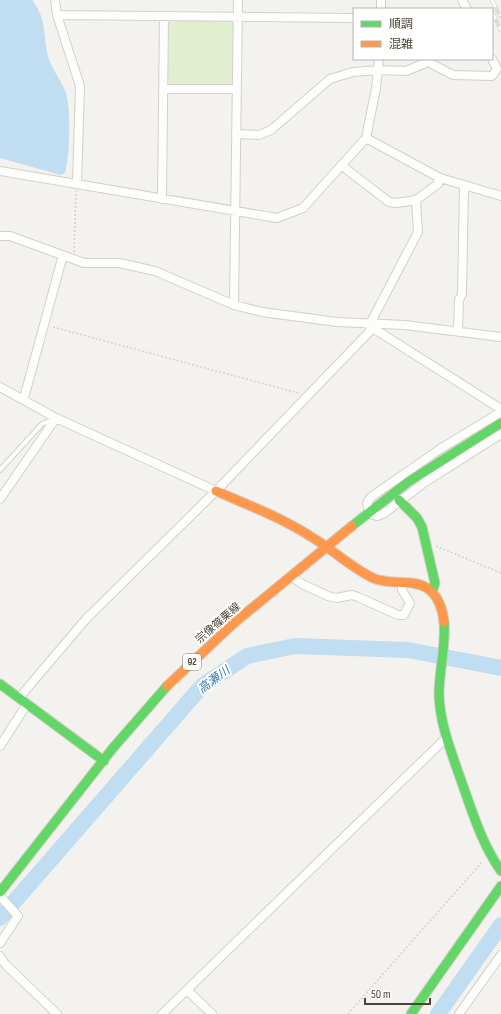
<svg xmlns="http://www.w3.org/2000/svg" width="501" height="1014" font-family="'Sofia Sans Condensed','Noto Sans JP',sans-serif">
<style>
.green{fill:#e1eecf}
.water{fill:#c0ddf1}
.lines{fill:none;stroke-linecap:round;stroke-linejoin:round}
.river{stroke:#c0ddf1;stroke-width:16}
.lane-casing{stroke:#d2d0cb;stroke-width:6}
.street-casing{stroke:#d2d0cb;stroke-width:10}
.fast-casing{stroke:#d3cfc5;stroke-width:11}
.slow-casing{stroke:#d3cfc5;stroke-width:11}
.path{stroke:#d3d2cc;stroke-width:1.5;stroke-dasharray:2 2;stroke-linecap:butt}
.lane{stroke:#fdfdfc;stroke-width:4}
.street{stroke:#fdfdfc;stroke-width:8}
.fast{stroke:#63d668;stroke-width:9}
.slow{stroke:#ff974d;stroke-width:9}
.rail-casing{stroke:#dbdbda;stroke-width:4}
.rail{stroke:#fff;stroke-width:2.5;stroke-dasharray:8;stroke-linecap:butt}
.labels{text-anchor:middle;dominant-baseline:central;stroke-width:4;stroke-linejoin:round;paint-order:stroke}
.shield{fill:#fff;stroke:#817c74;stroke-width:1}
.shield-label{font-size:10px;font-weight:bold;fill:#4b4439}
.street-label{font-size:11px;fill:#4b4439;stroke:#fff}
.water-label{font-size:12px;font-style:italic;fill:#2e7ab2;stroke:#fff}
</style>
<rect width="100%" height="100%" fill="#f4f2ee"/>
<path class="green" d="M172 20H231L234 24 233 82 229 86 171 85 167 82 168 23Z"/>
<path class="water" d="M0 0H32C46 18 43 31 47 52 50 68 61 79 66 93 71 110 70 156 65 173L61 175 0 158Z"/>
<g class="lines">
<path class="river" d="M0 918 202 686 247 656 295 646 408 650 501 668
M438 1014 501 925"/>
<defs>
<path id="lane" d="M0 470 42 424 52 420"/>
<path id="street" d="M55 0 57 15 80 86 77 183
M462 0 467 9
M381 9V0
M57 15 354 18
M163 89H236
M236 134 259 135 271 130 330 79 353 72 378 70 406 71 428 62 453 75 492 76 497 69 492 59
M366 138 440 178 501 196
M341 165 389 202 396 203 416 200
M0 171 277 218 303 208 366 138 376 88 379 59
M162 199 164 16
M0 236H10L84 263H119L155 271 234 305 262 312 337 322 405 325 501 337
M234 305 238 0
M370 324 418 232 416 200 438 184 440 178
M368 325 501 409
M458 331 459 300 462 294 464 186
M0 387 56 418 216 491
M24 398 63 255
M501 412 440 449 371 497 367 503 369 513 377 516 383 514 425 482 501 434
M0 499 56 418
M291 576 302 584 328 596 336 598 352 595 358 597 398 615H404L410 603 402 590V582
M19 698 86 619 216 491 373 328
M0 746 27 704
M0 896 18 916 0 943
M0 956 5 964 57 1014
M187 990 212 1014
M162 1014 446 738
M459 1014 501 955"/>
<path id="fast" d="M399 500 417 518 422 527 435 583 432 592
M352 526 408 482 501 423
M444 622C446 647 439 670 439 695 440 725 452 754 462 783 473 814 482 844 501 871
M0 684 104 761
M0 892 113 748 167 686
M411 1014 501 886"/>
<path id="slow" d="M216 491C248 505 280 517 310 536 332 549 350 567 373 578 390 586 411 578 427 588 438 595 443 610 444 622
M167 686 234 623 352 526"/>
</defs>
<use href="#lane" class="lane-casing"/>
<use href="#street" class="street-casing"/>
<use href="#fast" class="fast-casing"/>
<use href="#slow" class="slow-casing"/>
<path class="path" d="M74 252 76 191
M53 327 298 393
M436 546 501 573
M348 1014 483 861"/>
<use href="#lane" class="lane"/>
<use href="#street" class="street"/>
<use href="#fast" class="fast"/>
<use href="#slow" class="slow"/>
<defs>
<path id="rail" d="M492 0 500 16
M492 12 501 30"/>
</defs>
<use href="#rail" class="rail-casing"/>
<use href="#rail" class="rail"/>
</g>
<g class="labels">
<rect class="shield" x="183" y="654" width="18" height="16" rx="3"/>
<g class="shield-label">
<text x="192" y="662">92</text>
</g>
<g class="street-label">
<text transform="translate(218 623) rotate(-41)">宗像篠栗線</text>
</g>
<g class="water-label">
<text transform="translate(214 680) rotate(-37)">高瀬川</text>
</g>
</g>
<rect x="353" y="8" width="140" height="52" fill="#ffffff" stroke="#b7b4b0"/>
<rect x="361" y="21" width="20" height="6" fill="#63d668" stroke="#b7b4b0"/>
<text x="389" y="28" font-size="12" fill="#4b4439">順調</text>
<rect x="361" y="41" width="20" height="6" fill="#ff974d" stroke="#b7b4b0"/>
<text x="389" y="48" font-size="12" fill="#4b4439">混雑</text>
<path d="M365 998v6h65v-6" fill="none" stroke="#4b4439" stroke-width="2"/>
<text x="371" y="998" font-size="12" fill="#4b4439" stroke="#ffffff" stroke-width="3" paint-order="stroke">50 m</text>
</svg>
